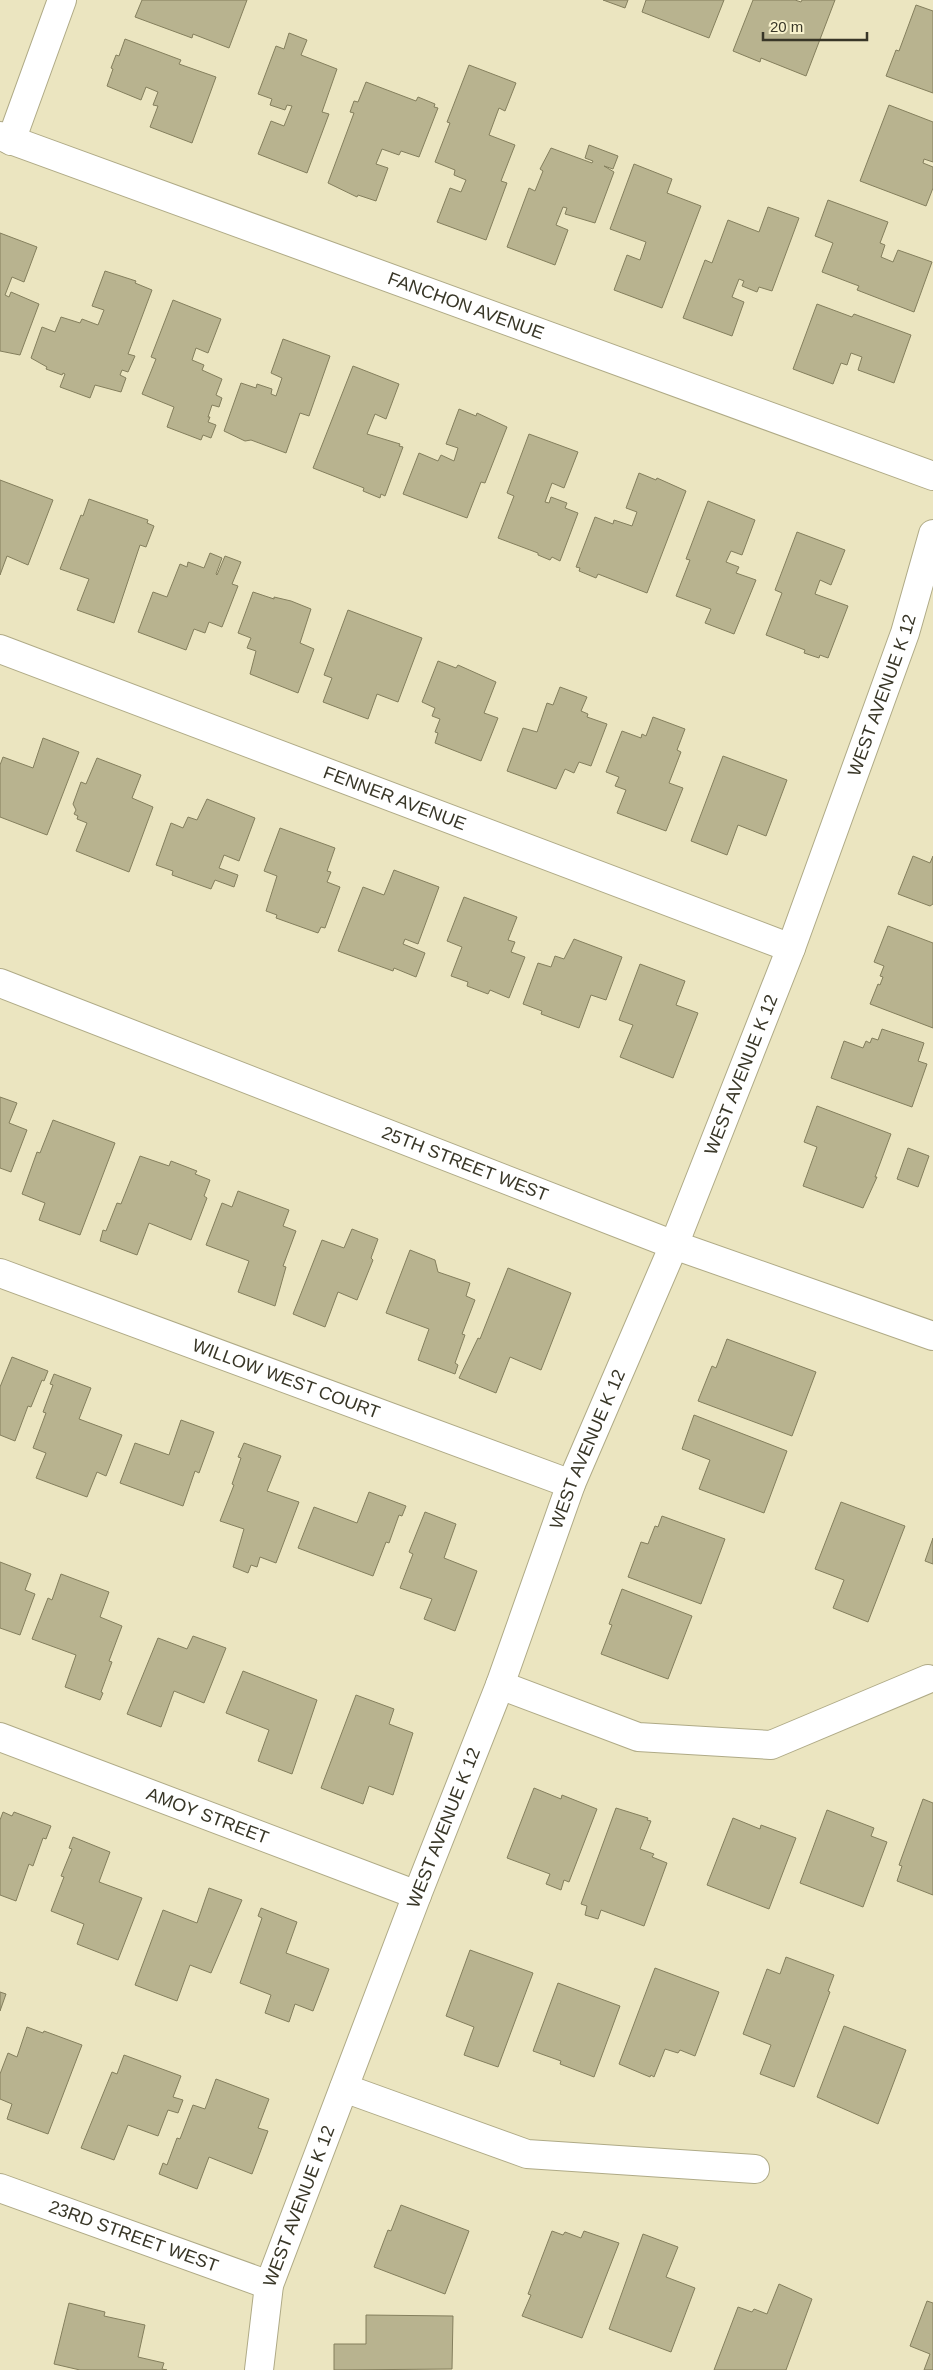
<svg xmlns="http://www.w3.org/2000/svg" width="933" height="2370" font-family="Helvetica,sans-serif">
<style>
.building{fill:#b8b38f;stroke:#847f5d}
.lines{fill:none;stroke-linecap:round;stroke-linejoin:round}
.minor-casing{stroke:#afaa86;stroke-width:30}
.minor{stroke:#fff;stroke-width:28}
.labels{text-anchor:middle;dominant-baseline:central;stroke-width:4.5;stroke-linejoin:round;paint-order:stroke}
.street-label{font-size:18px;fill:#383627;stroke:#f8f2cd}
</style>
<rect width="100%" height="100%" fill="#ebe5c0"/>
<path class="building" d="M142 0H247L229 48 193 34 192 38 135 17Z
M603 0H628L625 8Z
M646 0H724L709 38 642 12Z
M753 0H795L801 2 802 0H835L806 76 761 58 760 62 733 51Z
M916 5 933 11V93L886 76 896 50 899 51Z
M289 33 307 40 301 55 337 69 322 112 329 114 307 173 258 154 271 121 284 126 292 106 287 105 285 110 270 105 272 99 258 94 276 46 284 49Z
M125 39 181 60 179 64 216 77 192 143 150 127 158 106 153 105 158 92 146 87 141 100 107 86 113 69 111 68 116 55 119 56Z
M469 65 516 83 505 111 499 108 489 135 515 145 501 181 507 183 486 240 437 222 450 188 461 192 466 180 454 175 455 170 435 162 450 123 447 122Z
M366 82 416 101 418 97 435 104 434 107 438 108 419 157 401 151 399 155 382 149 376 164 388 168 376 201 358 195 357 197 328 183 354 113 350 112 354 101 358 102Z
M889 105 933 122V162L924 159 923 163 933 167V188L926 206 860 181Z
M589 145 618 156 613 169 604 166 614 172 595 223 565 214 567 208 563 207 556 225 568 230 555 265 507 247 529 188 535 191 543 171 540 169 551 148 592 163 593 161 585 158Z
M634 164 672 179 667 193 701 206 662 308 614 290 627 255 640 260 646 242 610 229Z
M828 200 888 222 880 243 885 245 881 257 893 262 898 250 932 262 914 312 857 290 859 286 822 272 833 243 815 236Z
M768 207 799 218 772 291 759 287 757 292 742 286 744 281 739 279 732 297 744 302 732 336 683 318 705 260 712 263 728 220 759 232Z
M0 233 37 247 24 282 12 277 5 295 9 297 11 292 39 304 20 355 0 351Z
M105 271 136 281 135 283 152 290 128 354 135 356 128 372 122 370 120 375 126 378 121 392 95 385 90 398 60 387 65 374 63 373 62 375 46 369 47 367 31 358 42 327 55 332 61 317 80 323 82 319 98 325 104 310 92 306Z
M173 300 221 319 208 353 196 348 192 360 204 365 202 370 222 379 216 395 222 398 219 407 212 405 208 417H210L208 422 216 425 211 438 203 435 201 440 167 427 174 407 142 394 156 359 151 357Z
M817 304 852 317 854 314 911 335 894 383 858 370 862 357 851 353 847 365 841 363 833 384 793 369Z
M283 339 330 356 309 416 300 413 286 453 251 440 245 441 224 431 241 383 256 388 257 384 272 389 271 394 276 396 282 378 271 373Z
M353 366 399 384 386 419 375 414 367 434 400 444 399 446 403 447 385 496 381 494 380 498 363 491 364 488 313 468Z
M459 409 476 416 477 413 507 427 485 483 481 482 467 518 403 494 419 453 438 461 441 455 454 461 458 448 446 444Z
M529 434 578 452 564 488 552 483 545 502 549 503 551 497 567 503 565 508 578 513 560 561 552 557 550 560 538 555V553L498 538 514 496 507 493Z
M639 473 656 480 657 478 686 491 647 593 598 574 596 578 579 571 580 568 576 567 595 517 613 524 614 520 632 526 637 512 626 508Z
M0 480 53 500 28 565 7 556 0 575Z
M89 499 148 520 147 523 154 526 146 547 140 545 114 623 77 610 89 579 60 569 81 515 83 516Z
M708 501 755 520 742 555 731 551 726 562 739 567 736 573 756 580 734 634 705 623 711 609 676 596 690 560 686 559Z
M797 532 845 550 831 585 820 580 815 594 848 606 828 658 820 655 819 658 804 653 805 650 766 635 782 593 775 590Z
M210 553 222 558 216 574 217 575 225 556 241 562 232 584 238 586 222 627 209 622 205 633 194 629 186 650 138 632 153 592 167 597 180 564 187 567 188 562 204 568Z
M253 592 274 599V597L291 601 311 609 300 643 314 649 298 693 250 674 256 651 247 648 251 638 238 633Z
M348 610 422 638 398 702 377 694 368 719 323 702 332 678 324 675Z
M438 661 456 668 458 665 496 682 484 713 498 718 481 761 435 743 438 733 435 732 440 719 432 716 435 708 422 702Z
M560 687 587 697 581 711 588 714 587 717 607 724 591 766 579 762 574 773 565 769 556 789 507 771 523 728 537 732 547 703 553 705Z
M653 717 685 729 677 750 681 752 669 783 683 788 666 831 617 813 626 790 615 786 619 777 606 772 622 731 641 738 642 734 646 736Z
M43 738 79 752 47 835 0 817V765L3 757 33 768Z
M723 756 787 780 766 836 738 825 727 855 691 841Z
M97 758 141 775 132 798 153 807 129 872 76 851 87 823 77 819 78 816 74 814 76 810 73 804 81 782 86 784Z
M207 799 255 818 239 861 224 855 219 868 238 875 234 887 215 880 211 889 172 875 173 871 156 865 171 823 183 828 188 817 197 820Z
M280 828 335 848 327 871 331 872 327 882 340 887 325 928 321 927 318 933 276 918 277 915 266 911 277 876 264 871Z
M913 856 930 863 933 856V904L930 906 898 894Z
M394 870 439 887 418 944 405 939 403 944 425 953 416 977 394 968 393 971 338 951 363 887 384 895Z
M464 897 517 917 508 940 515 942 511 952 525 957 509 998 490 990 488 994 467 986 468 982 451 976 462 947 447 941Z
M888 926 933 943V1028L870 1004 878 984 880 985 883 977 880 976 884 966 874 962Z
M574 939 622 957 606 1000 591 995 579 1028 541 1014 542 1011 523 1004 538 963 551 967 555 956 564 959Z
M640 964 685 981 676 1005 698 1013 673 1078 620 1057 633 1025 619 1020Z
M882 1029 924 1043 918 1061 927 1064 912 1107 831 1078 844 1041 863 1048 866 1041 870 1043 872 1038 878 1040Z
M0 1097 17 1103 9 1123 27 1130 11 1172 0 1168Z
M817 1106 891 1134 875 1177H877L863 1208 803 1186 817 1147 804 1142Z
M53 1120 115 1143 80 1235 39 1220 45 1203 22 1194 37 1152 40 1153Z
M908 1148 929 1156 918 1187 897 1179Z
M140 1156 169 1166 171 1161 197 1171 195 1174 210 1180 204 1196 207 1198 191 1240 149 1223 137 1255 100 1241 103 1230 106 1231 117 1203 121 1204Z
M238 1191 289 1210 283 1226 296 1231 283 1266 286 1267 275 1306 238 1292 249 1261 206 1245 222 1203 232 1207Z
M352 1229 378 1239 371 1258 373 1260 357 1300 338 1292 325 1327 293 1314 322 1240 344 1248Z
M410 1250 435 1260 438 1272 470 1283 466 1296 475 1300 462 1334 465 1335 455 1363 458 1365 455 1374 418 1360 429 1329 386 1313Z
M508 1268 571 1293 541 1370 510 1357 496 1393 459 1378 478 1338 480 1339Z
M727 1339 816 1372 792 1436 698 1401 712 1366 716 1368Z
M12 1357 48 1371 44 1381 42 1380 31 1407 28 1406 15 1441 0 1435V1387Z
M54 1374 91 1388 79 1419 122 1435 106 1476 97 1472 87 1497 36 1478 46 1453 33 1448 46 1413 43 1412 53 1385 50 1384Z
M694 1415 787 1451 764 1513 699 1489 710 1460 682 1449Z
M181 1420 214 1432 199 1473 195 1471 183 1506 120 1483 135 1443 169 1455Z
M244 1443 281 1456 267 1491 299 1502 276 1563 260 1557 257 1567 251 1565 248 1573 233 1567 244 1529 220 1521 234 1485 232 1484 241 1458 238 1457Z
M369 1492 406 1506 402 1516 399 1515 389 1543 386 1542 373 1576 298 1548 314 1507 357 1523Z
M841 1502 905 1526 868 1622 833 1608 844 1580 815 1569Z
M425 1512 456 1524 444 1558 477 1571 455 1631 424 1619 432 1599 400 1588 413 1554 409 1552Z
M662 1516 725 1539 701 1604 628 1577 641 1542 648 1544 655 1526 658 1527Z
M933 1538V1564L925 1561Z
M0 1562 31 1574 25 1590 35 1594 20 1635 0 1628Z
M61 1574 109 1592 100 1617 122 1626 109 1661 112 1662 101 1692 103 1693 100 1700 65 1687 76 1655 32 1639 48 1598 52 1600Z
M622 1589 692 1616 668 1679 601 1654 612 1625 609 1624Z
M193 1636 226 1648 204 1703 174 1691 161 1727 127 1714 158 1638 187 1649Z
M243 1671 317 1700 292 1774 258 1761 269 1730 226 1713Z
M356 1695 394 1709 389 1724 413 1733 393 1795 369 1786 363 1804 321 1788Z
M534 1788 561 1799 562 1795 597 1809 569 1882 564 1880 561 1890 546 1884 550 1874 507 1858Z
M923 1799 933 1803V1895L897 1881 902 1866 899 1865Z
M616 1808 648 1818 647 1820 651 1821 640 1849 654 1854 652 1857 667 1863 644 1926 601 1910 598 1919 585 1915 587 1906 581 1904Z
M827 1810 874 1828 871 1836 887 1842 863 1907 800 1883Z
M3 1812 12 1816 14 1812 51 1826 46 1839 43 1838 33 1866 29 1864 16 1901 0 1895V1820Z
M733 1818 760 1829 761 1825 796 1838 769 1909 707 1885Z
M73 1837 110 1852 99 1882 142 1898 118 1960 77 1944 84 1924 51 1911 64 1877 61 1876 72 1849 69 1848Z
M209 1888 242 1900 211 1973 190 1965 177 2001 135 1985 163 1910 197 1923Z
M261 1908 297 1922 286 1953 329 1969 313 2011 295 2004 289 2022 265 2013 271 1995 240 1983 262 1918 258 1916Z
M470 1950 533 1973 498 2067 464 2055 474 2027 446 2016Z
M786 1957 834 1975 828 1991 830 1992 794 2087 760 2074 771 2045 743 2034 767 1969 780 1974Z
M655 1968 719 1992 695 2056 680 2050 678 2053 665 2049 654 2077 651 2075 650 2077 619 2064Z
M558 1983 620 2006 594 2077 560 2064 561 2061 533 2051Z
M0 1992 6 1994 0 2011Z
M844 2026 906 2050 878 2124 817 2097Z
M27 2027 43 2033 44 2031 82 2045 48 2134 7 2119 12 2104 0 2099V2074L8 2053 17 2057Z
M124 2055 181 2076 173 2097 183 2100 178 2113 168 2110 158 2136 128 2125 114 2160 81 2148 112 2072 117 2074Z
M216 2079 269 2099 258 2128 268 2131 252 2174 209 2157 197 2189 159 2174 163 2163 167 2165 177 2138 180 2139 193 2105 205 2109Z
M401 2205 469 2231 445 2294 374 2267 388 2230 391 2231Z
M552 2231 563 2235 565 2232 581 2238 584 2231 619 2243 582 2338 522 2316 531 2295 528 2294Z
M643 2234 678 2247 666 2277 695 2288 671 2352 609 2329Z
M779 2284 812 2299 786 2370H714L738 2307 752 2312 754 2309 767 2314Z
M927 2301 933 2303V2370H924L930 2354 910 2346Z
M69 2303 105 2312 104 2316 145 2325 138 2357 164 2363 162 2369 167 2370H80L54 2364Z
M366 2315 453 2316 452 2369 334 2370V2344H366Z"/>
<g class="lines">
<defs>
<g id="minor">
<path id="s1" d="M0 136 933 476"/>
<path d="M11 141 62 0"/>
<path id="s2" d="M0 649 791 948"/>
<path id="s3" d="M0 983 674 1245 933 1336"/>
<path id="s4" d="M0 1273 571 1484"/>
<path d="M500 1685 638 1737 771 1745 928 1679"/>
<path id="s5" d="M0 1737 417 1895"/>
<path d="M344 2088 527 2154 755 2169"/>
<path id="s6" d="M0 2188 269 2285"/>
<path id="s7" d="M259 2370 269 2285 417 1895 500 1685 571 1484 674 1245 791 948 905 633 933 534"/>
</g>
</defs>
<use href="#minor" class="minor-casing"/>
<use href="#minor" class="minor"/>
</g>
<g class="labels">
<g class="street-label">
<text stroke="none"><textPath href="#s1" startOffset="496">FANCHON AVENUE</textPath></text>
<text stroke="none"><textPath href="#s7" startOffset="1790">WEST AVENUE K 12</textPath></text>
<text stroke="none"><textPath href="#s2" startOffset="422">FENNER AVENUE</textPath></text>
<text stroke="none"><textPath href="#s7" startOffset="1385">WEST AVENUE K 12</textPath></text>
<text stroke="none"><textPath href="#s3" startOffset="499">25TH STREET WEST</textPath></text>
<text stroke="none"><textPath href="#s4" startOffset="305">WILLOW WEST COURT</textPath></text>
<text stroke="none"><textPath href="#s7" startOffset="980">WEST AVENUE K 12</textPath></text>
<text stroke="none"><textPath href="#s5" startOffset="222">AMOY STREET</textPath></text>
<text stroke="none"><textPath href="#s7" startOffset="575">WEST AVENUE K 12</textPath></text>
<text stroke="none"><textPath href="#s7" startOffset="170">WEST AVENUE K 12</textPath></text>
<text stroke="none"><textPath href="#s6" startOffset="142">23RD STREET WEST</textPath></text>
</g>
</g>
<path d="M763 32v8h104v-8" fill="none" stroke="#383627" stroke-width="2.5"/>
<text x="770" y="32" font-size="15" fill="#383627" stroke="#f8f2cd" stroke-width="4" paint-order="stroke">20 m</text>
</svg>
